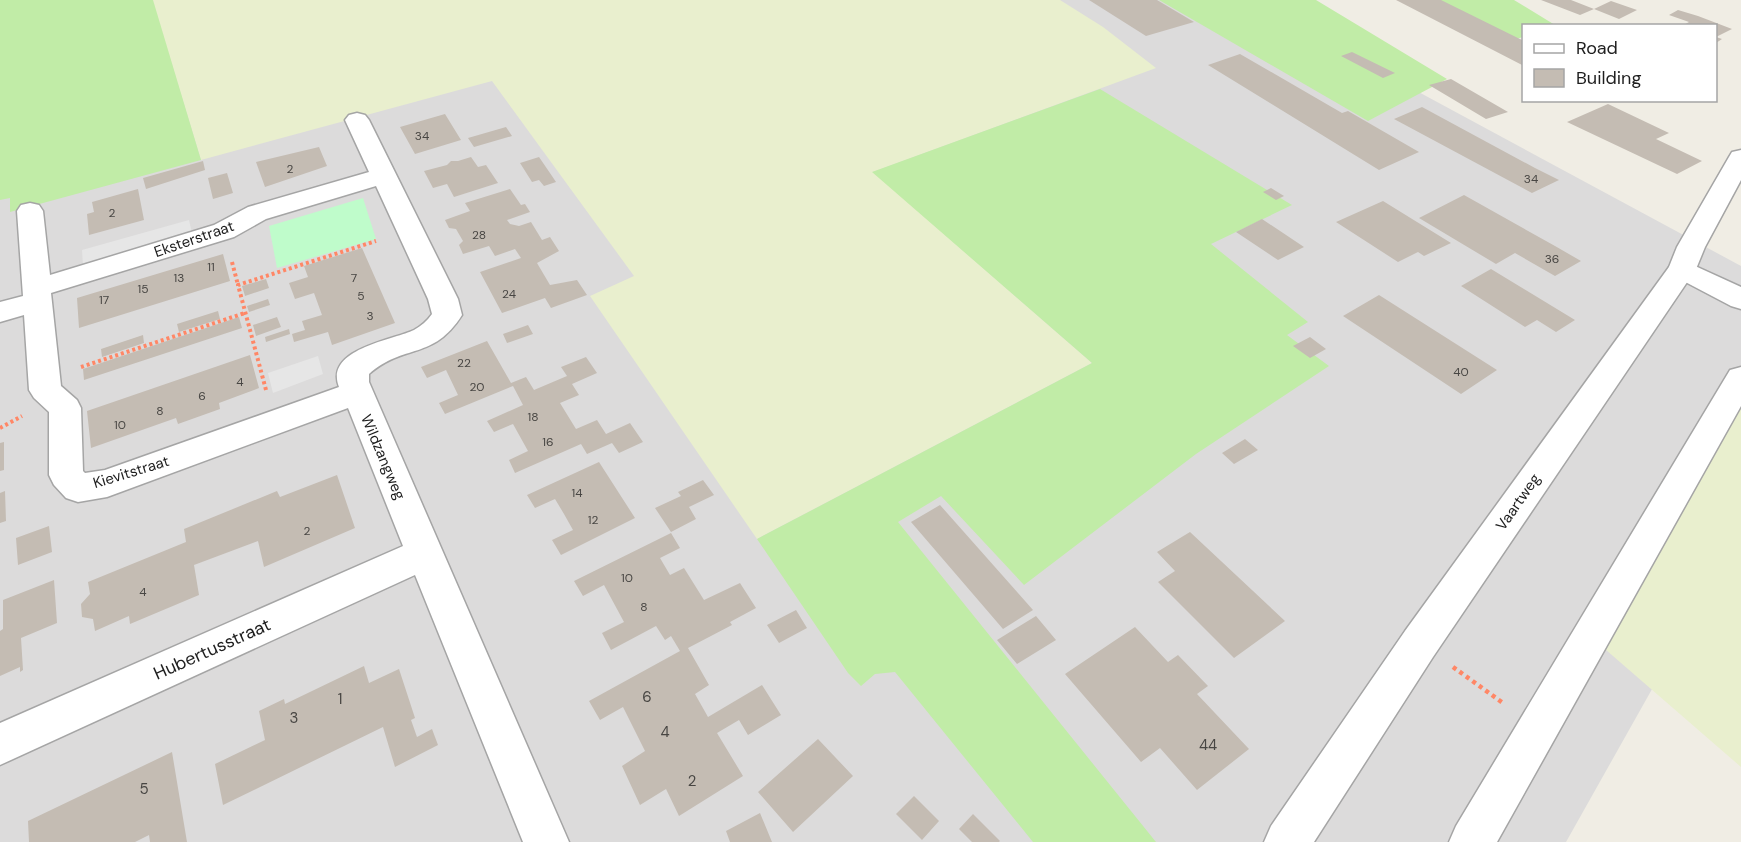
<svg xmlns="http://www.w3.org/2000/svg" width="1741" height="842" font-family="'DM Sans',sans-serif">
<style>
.residential{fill:#dcdbdb}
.farmland{fill:#e9efce}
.grass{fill:#c1eca7}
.park{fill:#bffccb}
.parking{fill:#e6e6e6}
.building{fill:#c4bcb3}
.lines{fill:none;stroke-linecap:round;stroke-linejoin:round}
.minor-casing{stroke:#a5a5a5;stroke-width:3}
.tertiary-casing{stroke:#a5a5a5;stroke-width:3}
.path-far1{stroke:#ff8766;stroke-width:4;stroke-dasharray:3 3;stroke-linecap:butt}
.path{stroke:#ff8766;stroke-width:4.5;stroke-dasharray:4 4;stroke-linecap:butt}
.minor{fill:#fff;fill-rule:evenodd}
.tertiary{fill:#fff;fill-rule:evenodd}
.labels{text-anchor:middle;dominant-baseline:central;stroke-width:4.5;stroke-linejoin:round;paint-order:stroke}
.number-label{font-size:12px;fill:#484643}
.street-label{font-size:15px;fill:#1e1e1e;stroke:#fff}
.near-number-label{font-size:15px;fill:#484643}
.near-street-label{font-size:18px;fill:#1e1e1e;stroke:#fff}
</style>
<rect width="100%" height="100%" fill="#f0ede4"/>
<path class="residential" d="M1037 0H1248L1741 266V531L1566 842H0V45L500 69Z"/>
<path class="farmland" d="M152 0H1060L1103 27 1156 68 873 172 1092 363 757 539 590 296 634 276 492 81 201 160Z
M1741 394V767L1598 643Z"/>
<path class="grass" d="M0 0H153L201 160 10 212V198L0 200Z
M1159 0H1316L1447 79 1368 121Z
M1433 0H1514L1555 25 1524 26 1523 37 1513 40Z
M1100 89 1292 205 1211 244 1308 322 1287 335 1329 366 1196 454 1024 585 941 496 898 522 1156 842H1033L895 672 875 674 861 686 848 673 757 539 1092 363 872 172Z"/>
<path class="park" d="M363 198 376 239 277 268 269 226Z"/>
<path class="parking" d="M189 220 192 233 83 266 82 250Z
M318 356 323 374 273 393 268 373Z"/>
<path class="building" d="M1089 0H1157L1194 22 1146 36Z
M1396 0H1441L1524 41V66Z
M1541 0H1571L1594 9 1580 15Z
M1611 1 1637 10 1619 19 1594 9Z
M1678 10 1698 16 1732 29 1716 37 1722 39 1716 43V26H1682L1689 22 1669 15Z
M1352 52 1395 73 1383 78 1341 56Z
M1240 54 1342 113 1348 111 1419 152 1379 170 1208 65Z
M1451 79 1508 112 1486 119 1429 85Z
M1608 104 1669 133 1656 139 1702 161 1677 174 1567 122Z
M1422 107 1535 168 1559 180 1532 193 1394 119Z
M445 114 461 140 415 154 400 127Z
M506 127 512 136 474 147 468 138Z
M319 147 327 166 265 187 256 162Z
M471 157 478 167 486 165 498 183 454 197 447 184 433 188 424 171 447 165 451 161H458Z
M539 157 552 176 556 182 544 186 539 180 532 182 520 163Z
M203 161 205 170 146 189 143 178Z
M227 173 233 193 213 199 208 178Z
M1271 188 1284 196 1276 200 1263 192Z
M138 189 144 220 89 235 87 214 94 212 92 202Z
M510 189 521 205 525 204 530 212 507 220 510 224 519 226 531 222 542 240 550 237 559 251 537 263 550 285 577 280 587 295 551 308 545 298 502 313 480 272 521 258 515 249 495 256 489 246 463 254 459 245 463 241 456 229 449 228 445 220 470 211 465 203Z
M1464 195 1555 246 1581 261 1555 276 1515 253 1496 264 1419 218Z
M1383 201 1451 243 1424 256 1418 252 1398 262 1336 222Z
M1262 219 1304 247 1278 260 1236 232Z
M362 248 395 323 332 345 328 332 294 342 292 334 305 330 302 321 322 315 314 293 295 299 289 283 308 277 304 266Z
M223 254 230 281 79 328 77 298Z
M1491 269 1575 320 1556 332 1537 320 1525 327 1461 286Z
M266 279 269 288 245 296 242 286Z
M1379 295 1497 370 1461 394 1343 316Z
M268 299 270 305 249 312 247 306Z
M218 311 220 319 179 332 177 324Z
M239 317 242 328 84 380 83 369Z
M277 317 281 327 256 336 253 325Z
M528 325 533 334 507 343 503 334Z
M289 329 290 334 266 342 265 337Z
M143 335 144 343 102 357 101 349Z
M1310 337 1326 349 1310 358 1293 346Z
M487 341 511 383 526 377 534 390 567 376 561 367 586 357 597 373 572 384 579 395 560 403 576 429 597 420 606 434 630 423 643 442 619 453 612 443 587 454 581 444 515 473 509 460 528 451 513 424 494 432 487 421 523 405 513 386 445 414 439 403 458 395 446 370 427 378 421 367Z
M250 355 259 388 219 403 220 409 178 424 176 418 91 448 87 411Z
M1245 439 1258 450 1234 464 1222 453Z
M4 442V470L0 471V443Z
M599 462 635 518 561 555 552 540 573 530 564 514 555 499 535 508 527 495Z
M337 475 355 528 264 567 258 541 194 565 199 595 130 624 129 616 95 631 93 619 82 617 81 604 90 594 88 582 186 542 184 529 277 491 280 497Z
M703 480 714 495 689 507 696 519 671 532 655 508 681 496 678 492Z
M5 491 6 521 0 523V493Z
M940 505 1033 610 1003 629 911 522Z
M49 526 52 552 18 565 16 538Z
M1190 532 1285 621 1234 658 1158 582 1175 571 1157 552Z
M671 533 680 548 660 558 670 575 684 568 704 600 740 583 756 608 730 622 732 625 688 648 709 685 695 694 708 717 762 685 781 715 748 735 739 720 717 733 743 776 679 816 666 789 640 805 622 766 645 751 623 707 600 720 589 701 680 651 671 636 665 640 656 626 611 650 602 633 624 622 604 585 583 596 574 581Z
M54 580 57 623 21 638 23 670 20 672V667L0 676V631L3 629V600Z
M796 610 807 628 779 643 767 625Z
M1036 616 1056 640 1017 664 997 640Z
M1135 627 1168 662 1178 655 1208 686 1197 694 1249 749 1197 790 1160 748 1141 762 1065 674Z
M364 666 369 683 399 669 415 718 411 720 417 737 432 729 438 745 395 767 383 727 223 805 215 764 265 740 259 711 284 699 285 704Z
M818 739 853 776 793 832 758 792Z
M172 752 187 842H150L149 835 135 842H29L28 821Z
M914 796 939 821 922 840 896 814Z
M760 813 772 842H730L726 831Z
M973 814 1000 841 999 842H972L959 829Z"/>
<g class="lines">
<defs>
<path id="minor" d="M357 113 365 115 369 120 458 299 462 315C433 361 404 343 369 374V382L569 842H523L415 575 0 765V723L403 546 348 408 107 497 78 502 66 498 54 485 49 475V412L34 398 29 390 24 315 0 322V302L23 296 17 211 21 205 30 203 39 205 43 211 50 275 214 225 248 207 369 172 345 120 349 115ZM376 186 428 299 432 314C427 321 421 326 414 330 393 340 324 349 339 387L105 470 85 473 83 471 81 408 77 400 61 386 51 293 234 237 266 219Z
M1682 260 1741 287V309L1731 306 1672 275 1668 269 1672 263Z
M1741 367V406L1497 842H1449L1456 826 1730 370Z"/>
<path id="tertiary" d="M1741 150V180L1705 247 1696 269 1433 657 1314 842H1264L1271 826 1405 631 1669 267 1677 247 1729 157 1732 152Z"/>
</defs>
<use href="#minor" class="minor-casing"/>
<use href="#tertiary" class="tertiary-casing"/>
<path class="path-far1" d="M232 262 238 285
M81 367 245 313
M266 390 238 285 376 241
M0 428 22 416"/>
<path class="path" d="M1453 667 1503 703"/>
<use href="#minor" class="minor"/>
<use href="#tertiary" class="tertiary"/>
</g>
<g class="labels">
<g class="number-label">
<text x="422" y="136">34</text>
<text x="290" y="169">2</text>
<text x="1531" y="179">34</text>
<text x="112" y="213">2</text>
<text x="479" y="235">28</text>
<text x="1552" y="259">36</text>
<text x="211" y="267">11</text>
<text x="179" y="278">13</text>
<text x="354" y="278">7</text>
<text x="143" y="289">15</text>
<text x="509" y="294">24</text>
<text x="361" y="296">5</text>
<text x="104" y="300">17</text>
<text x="370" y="316">3</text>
<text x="464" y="363">22</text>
<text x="1461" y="372">40</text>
<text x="240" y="382">4</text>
<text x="477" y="387">20</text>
<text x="202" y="396">6</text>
<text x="160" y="411">8</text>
<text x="533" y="417">18</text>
<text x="120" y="425">10</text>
<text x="548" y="442">16</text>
<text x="577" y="493">14</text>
<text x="593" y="520">12</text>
<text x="307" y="531">2</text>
<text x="627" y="578">10</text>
<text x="143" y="592">4</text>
<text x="644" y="607">8</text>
</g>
<g class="street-label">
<text transform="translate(194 239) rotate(-19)">Eksterstraat</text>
<text transform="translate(383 457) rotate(67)">Wildzangweg</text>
<text transform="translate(131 472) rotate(-17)">Kievitstraat</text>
<text transform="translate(1518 502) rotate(-55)">Vaartweg</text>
</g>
<g class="near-number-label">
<text x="647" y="697">6</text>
<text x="340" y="699">1</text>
<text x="294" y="718">3</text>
<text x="665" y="732">4</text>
<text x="1208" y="745">44</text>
<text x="692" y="781">2</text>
<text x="144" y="789">5</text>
</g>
<g class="near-street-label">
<text transform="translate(212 649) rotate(-24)">Hubertusstraat</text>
</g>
</g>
<rect x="1522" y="24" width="195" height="78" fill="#ffffff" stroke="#a5a5a5" stroke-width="1.5"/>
<rect x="1534" y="44" width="30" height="9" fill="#ffffff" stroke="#a5a5a5" stroke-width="1.5"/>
<text x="1576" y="54" font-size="18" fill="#1e1e1e">Road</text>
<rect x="1534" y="69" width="30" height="18" fill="#c4bcb3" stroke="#a5a5a5" stroke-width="1.5"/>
<text x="1576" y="84" font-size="18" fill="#1e1e1e">Building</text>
</svg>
